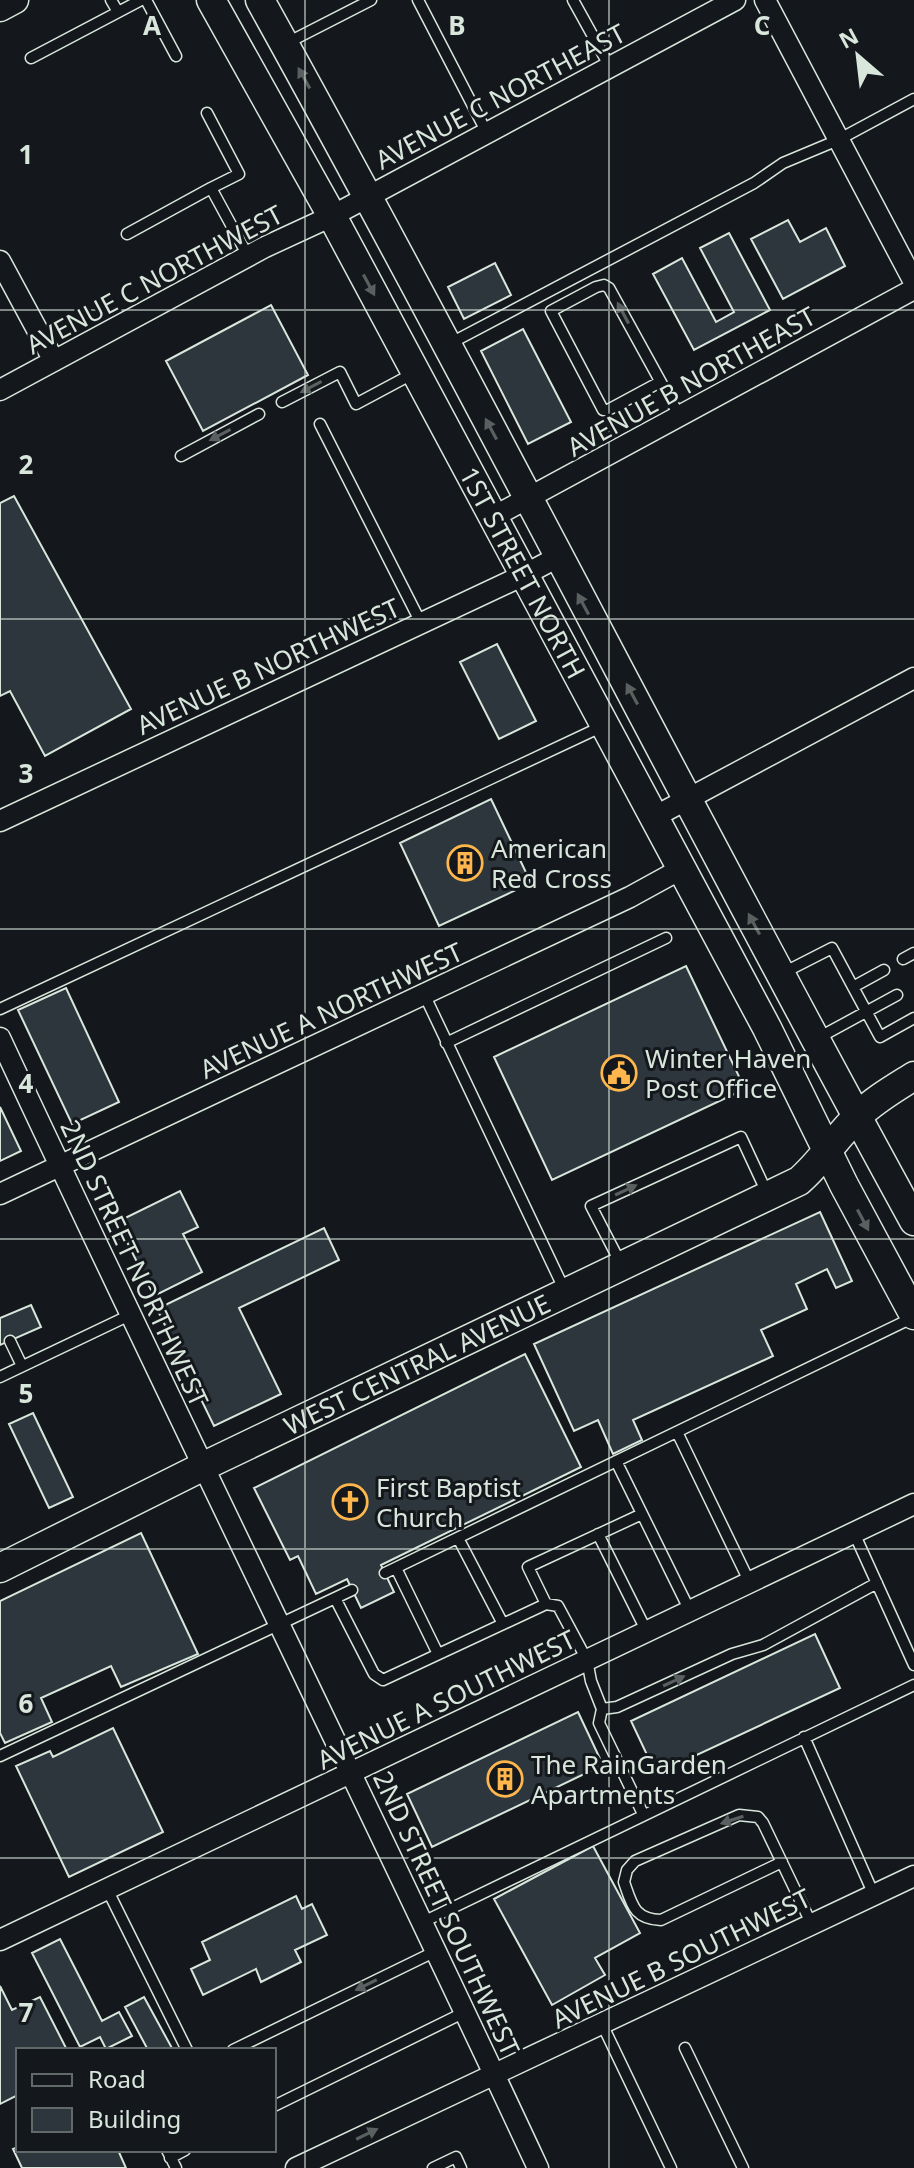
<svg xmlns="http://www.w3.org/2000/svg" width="914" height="2168" font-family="'Noto Sans',sans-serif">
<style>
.building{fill:#2c363c;stroke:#d8e6dc;stroke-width:2}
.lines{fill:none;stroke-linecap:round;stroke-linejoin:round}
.service-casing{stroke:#d8e6dc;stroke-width:13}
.minor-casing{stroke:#d8e6dc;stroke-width:23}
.tertiary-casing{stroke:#d8e6dc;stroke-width:29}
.secondary-casing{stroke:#d8e6dc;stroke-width:31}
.service{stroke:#14181c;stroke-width:10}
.minor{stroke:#14181c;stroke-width:20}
.tertiary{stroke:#14181c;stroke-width:26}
.secondary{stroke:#14181c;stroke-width:28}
.oneway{fill:#59605f}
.grid{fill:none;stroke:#d8e6dc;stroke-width:2;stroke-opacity:0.55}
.labels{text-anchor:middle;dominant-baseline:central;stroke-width:6;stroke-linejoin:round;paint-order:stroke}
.street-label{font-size:26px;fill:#d8e6dc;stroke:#14181c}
.poi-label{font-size:26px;fill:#d8e6dc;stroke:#14181c;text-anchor:start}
.grid-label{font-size:26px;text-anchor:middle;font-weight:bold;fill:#d8e6dc;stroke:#14181c;stroke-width:6;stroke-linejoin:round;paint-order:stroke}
</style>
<rect width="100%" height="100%" fill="#14181c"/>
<path class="building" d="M788 220 800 242 826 228 845 266 783 299 751 239Z
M729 233 770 310 694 350 653 274 682 258 716 322 734 312 700 248Z
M495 263 511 295 464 319 448 287Z
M271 305 308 375 203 431 166 361Z
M523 329 571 422 528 444 481 351Z
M14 496 131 709 45 756 10 691 0 696V503Z
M497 644 536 721 499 739 460 662Z
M491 799 531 883 439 926 400 843Z
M686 966 745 1089 552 1180 494 1057Z
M66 988 119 1102 72 1124 18 1010Z
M0 1107 21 1151 0 1161Z
M180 1191 198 1227 183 1234 202 1272 154 1296 117 1222Z
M820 1212 852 1281 836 1288 827 1269 796 1284 807 1309 761 1330 773 1356 633 1420 642 1440 613 1454 598 1420 574 1431 534 1344Z
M324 1228 339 1260 239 1308 281 1394 214 1426 157 1309Z
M31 1305 41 1327 0 1345V1318Z
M525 1354 581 1467 381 1565 394 1592 361 1608 347 1579 316 1594 298 1556 290 1560 254 1488Z
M33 1413 73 1497 49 1508 9 1424Z
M141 1533 198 1654 121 1687 111 1666 41 1698 52 1722 5 1743 0 1733V1601Z
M815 1634 840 1688 656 1774 631 1721Z
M578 1712 603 1765 432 1847 407 1794Z
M113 1728 163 1832 69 1877 16 1766 50 1751 53 1757Z
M593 1846 640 1933 595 1958 605 1975 552 2005 494 1899Z
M296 1896 302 1909 312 1904 327 1935 295 1950 301 1962 261 1982 256 1969 203 1995 191 1969 210 1960 202 1942Z
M60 1939 102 2021 119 2012 132 2036 106 2049 100 2037 80 2047 32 1953Z
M0 1986 12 2010 40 1997 67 2050H18V2095L0 2104Z
M144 1997 173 2050H148L125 2007Z
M18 2147V2150H118L126 2168H22L13 2149Z"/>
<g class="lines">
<defs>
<path id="service" d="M111 0 118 12
M146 0 176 56
M418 0 487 133
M573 0 610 67
M287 43 371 0
M31 58 141 0
M207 113 239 174 211 188
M127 234 211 188 248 256
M449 344 754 183 783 163 838 140 914 99
M660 382 608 410H603L551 311 596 287 604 285 609 288 680 417
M282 402 340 372 356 404 414 373
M320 424 421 623
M181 456 259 414
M903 959 914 953
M783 973 832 948 880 1037 914 1018
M853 987 884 970
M424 994 565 1291
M0 1009 603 726
M818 1038 897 995
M446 1043 666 938
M621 1264 591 1206 741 1137 767 1193
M10 1341 22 1366
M0 1377 132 1314
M677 1432 750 1583
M616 1461 690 1611
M854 1533 914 1665
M598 1534 647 1632
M458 1538 503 1624
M396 1568 438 1654
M385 1573 912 1318
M335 1598 374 1674 383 1680 546 1604 558 1606 587 1660 591 1681 602 1709 599 1723 643 1814
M546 1604 528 1567 642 1514
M602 1709 617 1707 732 1654 763 1645 877 1583
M804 1737 874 1895
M0 1756 352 1590
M782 1862 661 1920C634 1919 632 1905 624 1882L627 1870 635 1861 739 1815 758 1817 763 1823 812 1925
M107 1889 187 2050
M423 1922 914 1685
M602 2024 671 2168
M685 2048 743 2168
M233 2050 436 1951
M274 2106 465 2012
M167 2150 176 2168
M170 2158 185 2150
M433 2168 456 2157 461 2168"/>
<path id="minor" d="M765 0 914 282
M0 261 54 361
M0 390 265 247 332 216 735 0
M493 517 914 289
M654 817 914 678
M0 821 524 575 558 557
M0 1038C176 1416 362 1790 538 2168
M0 1194 630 897 681 869
M0 1940 914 1504
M296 2168 914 1876"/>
<path id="tertiary" d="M0 8 15 0"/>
<g id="secondary">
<path id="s1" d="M211 0 332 216 767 1028 844 1185 914 1315"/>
<path d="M260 0C484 404 692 817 914 1221"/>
<path id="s2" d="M0 1568 202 1467 799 1181C822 1161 837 1136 858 1116 874 1100 895 1088 914 1076"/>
</g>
</defs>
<use href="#service" class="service-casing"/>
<use href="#minor" class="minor-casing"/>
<use href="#tertiary" class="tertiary-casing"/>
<use href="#secondary" class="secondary-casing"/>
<use href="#service" class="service"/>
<use href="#minor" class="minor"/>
<use href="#tertiary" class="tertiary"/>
<use href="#secondary" class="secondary"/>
</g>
<defs><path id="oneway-solid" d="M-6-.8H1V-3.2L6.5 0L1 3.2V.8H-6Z" transform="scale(2)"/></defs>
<g class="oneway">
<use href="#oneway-solid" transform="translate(304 78) rotate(-119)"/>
<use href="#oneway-solid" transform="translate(369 285) rotate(62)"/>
<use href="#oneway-solid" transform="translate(623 313) rotate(-118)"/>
<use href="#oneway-solid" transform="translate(311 387) rotate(152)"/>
<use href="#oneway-solid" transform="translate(491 429) rotate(-118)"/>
<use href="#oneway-solid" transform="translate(220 435) rotate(152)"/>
<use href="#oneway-solid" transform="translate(583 604) rotate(-118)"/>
<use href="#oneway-solid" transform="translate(632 694) rotate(-118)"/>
<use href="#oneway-solid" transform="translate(754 924) rotate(-118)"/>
<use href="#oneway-solid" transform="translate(626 1190) rotate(-25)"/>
<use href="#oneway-solid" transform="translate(863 1220) rotate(62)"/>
<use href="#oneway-solid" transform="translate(674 1681) rotate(-25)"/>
<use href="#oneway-solid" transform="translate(732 1820) rotate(162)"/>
<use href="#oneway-solid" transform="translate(366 1985) rotate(154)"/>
<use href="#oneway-solid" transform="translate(367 2134) rotate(-26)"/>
</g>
<path class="grid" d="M305 0V2168M609 0V2168M0 310H914M0 619H914M0 929H914M0 1239H914M0 1549H914M0 1858H914"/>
<defs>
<symbol id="building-ring" viewBox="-11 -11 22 22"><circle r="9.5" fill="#14181c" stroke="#ffb74d" stroke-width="1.5"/><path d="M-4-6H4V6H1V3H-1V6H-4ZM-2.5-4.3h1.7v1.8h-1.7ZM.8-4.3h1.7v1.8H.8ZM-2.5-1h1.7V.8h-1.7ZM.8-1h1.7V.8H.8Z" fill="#ffb74d"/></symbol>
<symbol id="civic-ring" viewBox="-11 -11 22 22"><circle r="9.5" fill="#14181c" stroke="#ffb74d" stroke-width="1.5"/><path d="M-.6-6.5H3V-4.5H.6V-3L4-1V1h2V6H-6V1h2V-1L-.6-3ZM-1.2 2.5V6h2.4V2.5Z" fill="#ffb74d"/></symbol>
<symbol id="church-ring" viewBox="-11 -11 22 22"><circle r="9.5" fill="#14181c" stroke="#ffb74d" stroke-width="1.5"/><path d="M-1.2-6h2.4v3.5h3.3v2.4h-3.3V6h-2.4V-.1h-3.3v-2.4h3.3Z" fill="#ffb74d"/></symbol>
</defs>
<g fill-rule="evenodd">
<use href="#building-ring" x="445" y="843" width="40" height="40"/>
<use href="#civic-ring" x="599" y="1053" width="40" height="40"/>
<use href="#church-ring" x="330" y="1482" width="40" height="40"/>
<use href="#building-ring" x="485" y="1759" width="40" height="40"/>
</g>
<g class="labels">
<g class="street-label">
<text transform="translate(500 96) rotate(-28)">AVENUE C NORTHEAST</text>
<text transform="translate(154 279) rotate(-28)">AVENUE C NORTHWEST</text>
<text transform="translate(691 381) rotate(-29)">AVENUE B NORTHEAST</text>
<text stroke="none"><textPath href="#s1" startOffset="652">1ST STREET NORTH</textPath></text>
<text transform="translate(268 666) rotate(-25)">AVENUE B NORTHWEST</text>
<text transform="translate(331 1010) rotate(-25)">AVENUE A NORTHWEST</text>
<text transform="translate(135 1263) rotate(65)">2ND STREET NORTHWEST</text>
<text stroke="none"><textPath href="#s2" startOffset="464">WEST CENTRAL AVENUE</textPath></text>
<text transform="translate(446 1699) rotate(-26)">AVENUE A SOUTHWEST</text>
<text transform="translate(447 1913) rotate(65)">2ND STREET SOUTHWEST</text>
<text transform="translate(681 1958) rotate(-26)">AVENUE B SOUTHWEST</text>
</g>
<g class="poi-label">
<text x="491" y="848">American<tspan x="491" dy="30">Red Cross</tspan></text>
<text x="645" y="1058">Winter Haven<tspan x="645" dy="30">Post Office</tspan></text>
<text x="376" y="1487">First Baptist<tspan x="376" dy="30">Church</tspan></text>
<text x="531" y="1764">The RainGarden<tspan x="531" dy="30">Apartments</tspan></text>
</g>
</g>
<g class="grid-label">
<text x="152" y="35">A</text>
<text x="457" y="35">B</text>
<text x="762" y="35">C</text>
<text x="26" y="164">1</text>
<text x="26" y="474">2</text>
<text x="26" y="783">3</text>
<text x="26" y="1093">4</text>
<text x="26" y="1403">5</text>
<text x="26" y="1713">6</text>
<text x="26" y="2022">7</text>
</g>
<rect x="16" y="2048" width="260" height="104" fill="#14181c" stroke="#626a69" stroke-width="2"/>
<rect x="32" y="2074" width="40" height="12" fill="#14181c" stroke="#626a69" stroke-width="2"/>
<text x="88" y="2088" font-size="24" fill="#d8e6dc">Road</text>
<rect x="32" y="2108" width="40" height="24" fill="#2c363c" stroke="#626a69" stroke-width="2"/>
<text x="88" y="2128" font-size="24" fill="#d8e6dc">Building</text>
<g transform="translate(858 56) rotate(332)" stroke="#14181c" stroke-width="6" paint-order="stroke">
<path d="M0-6L14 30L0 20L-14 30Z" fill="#d8e6dc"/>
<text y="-12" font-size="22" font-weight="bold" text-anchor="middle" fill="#d8e6dc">N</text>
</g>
</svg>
